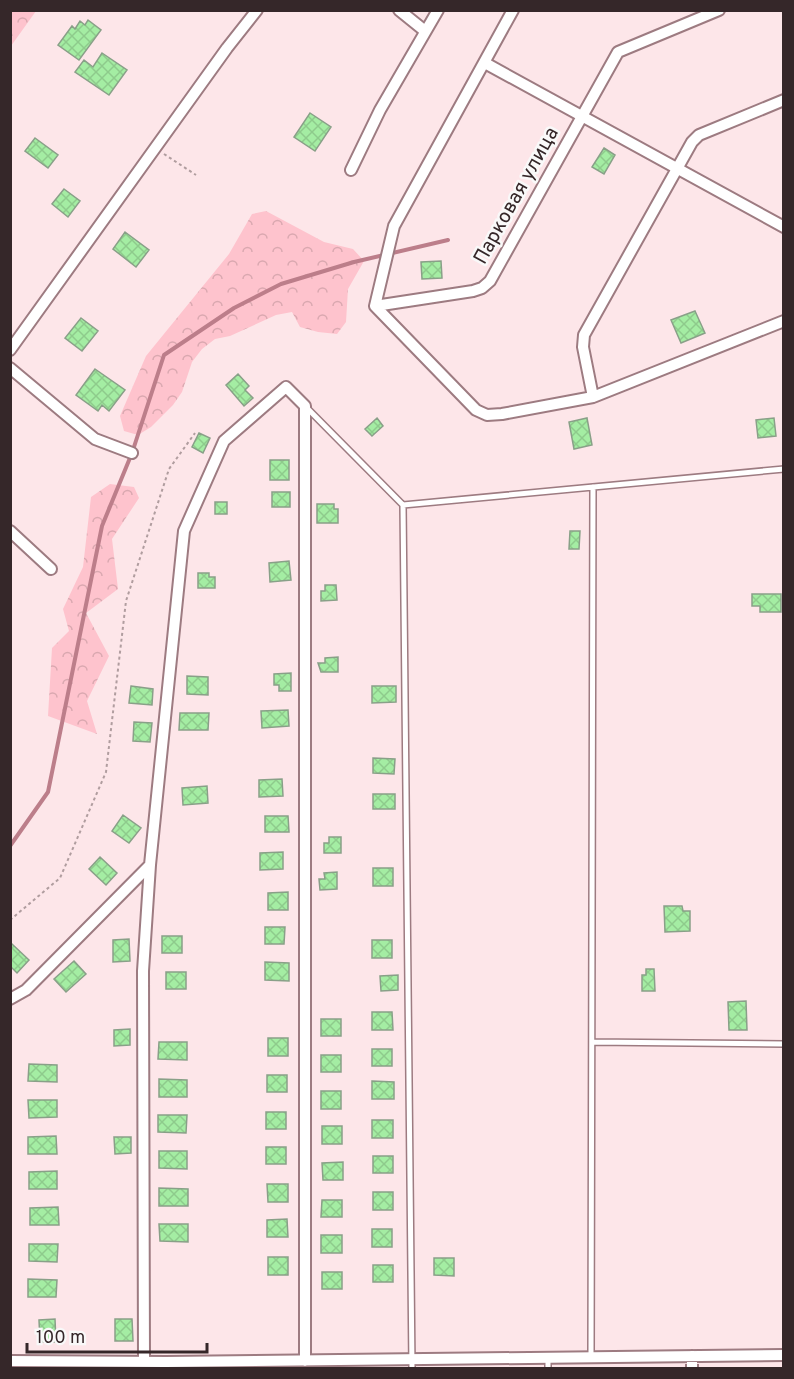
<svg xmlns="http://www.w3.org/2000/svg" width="794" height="1379" font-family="Overpass,sans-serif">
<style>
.forest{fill:url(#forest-crowns)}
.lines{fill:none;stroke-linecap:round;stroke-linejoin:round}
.stream{stroke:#bc7e8a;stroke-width:4}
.building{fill:url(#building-cross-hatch);stroke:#89a088;stroke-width:1.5}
.lane-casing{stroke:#9d7b81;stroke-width:8}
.street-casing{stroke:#9d7b81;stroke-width:14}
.path{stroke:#b09d9f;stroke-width:2;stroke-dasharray:3 3;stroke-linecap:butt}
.lane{stroke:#fff;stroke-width:5}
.street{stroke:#fff;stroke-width:10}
.labels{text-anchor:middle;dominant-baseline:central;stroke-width:5;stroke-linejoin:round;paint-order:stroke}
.street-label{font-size:20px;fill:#352729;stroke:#f9f9f9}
</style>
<defs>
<pattern id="forest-crowns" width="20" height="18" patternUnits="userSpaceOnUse" patternTransform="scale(1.5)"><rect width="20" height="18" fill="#fec3cd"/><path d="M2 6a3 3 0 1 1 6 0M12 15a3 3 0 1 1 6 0" fill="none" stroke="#daa8b0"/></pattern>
<pattern id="building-cross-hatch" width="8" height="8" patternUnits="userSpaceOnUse" patternTransform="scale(1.5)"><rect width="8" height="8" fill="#a4eda3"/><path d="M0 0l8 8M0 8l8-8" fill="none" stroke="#8ecb8c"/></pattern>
</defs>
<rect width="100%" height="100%" fill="#fde6e9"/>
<path class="forest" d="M11 10 36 11 11 46 10 11Z
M266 211 324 242 353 249 364 261 348 289 346 322 337 334 318 332 300 327 292 312 276 315 230 336 215 339 202 349 192 362 182 392 173 405 151 427 138 435 124 431 120 416 146 356 229 254 252 214Z
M110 484 134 487 139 498 112 539 118 589 86 613 109 656 87 701 97 734 48 716 52 648 69 631 63 609 83 567 91 497Z"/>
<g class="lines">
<path class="stream" d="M10 846 48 792 102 526 132 453 164 355 234 308 281 284 354 262 448 240"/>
</g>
<path class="building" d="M88 20 101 30 79 60 58 45 72 26 75 29 80 21 85 25Z
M102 53 127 70 109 95 75 72 84 60 93 67Z
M310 113 331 127 315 151 294 137Z
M35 138 58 155 48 168 25 151Z
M604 148 615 155 604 174 592 167Z
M64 189 80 201 68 217 52 204Z
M125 232 149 250 136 267 113 249Z
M441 261 442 278 422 279 421 262Z
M695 311 705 333 681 343 671 320Z
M81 318 98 331 82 351 65 338Z
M95 369 125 390 109 411 102 405 98 411 76 395Z
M238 374 249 386 245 390 253 398 244 406 226 385Z
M377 418 383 426 372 436 365 429Z
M587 418 592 445 574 449 569 422Z
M774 418 776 436 758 438 756 420Z
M199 433 210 438 203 453 192 447Z
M270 460H289V480H270Z
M272 492H290V507H272Z
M215 502H227V514H215Z
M317 504H334V509H338V523H317Z
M570 531H580L579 549H569Z
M289 561 291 580 270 582 269 563Z
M198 573H209V577H215V588H198Z
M325 585H336L337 600 321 601V591H325Z
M752 594H781V612H760V606H752Z
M338 657V672H321L318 663H325V658Z
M291 673V691H279V685H274V674Z
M187 676 208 677V695L187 694Z
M131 686 153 689 152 705 129 703Z
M372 686H396V702L372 703Z
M288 710 289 726 262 728 261 711Z
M180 713H209L208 730H179Z
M134 722 152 723 150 742 133 741Z
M373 758 395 759 394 774 373 773Z
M282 779 283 796 259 797V780Z
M207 786 208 803 183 805 182 788Z
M373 794H395V809H373Z
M123 815 141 828 129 843 112 831Z
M265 816H288L289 832H265Z
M329 837H341V853H324V843H329Z
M283 852V869L260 870V853Z
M100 857 117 873 106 885 89 869Z
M373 868H393V886H373Z
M337 872V889L320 890 319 879H325L324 873Z
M288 892V910H268V893Z
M664 906H682L683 911H690V931L665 932Z
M265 927H285L284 944H265Z
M162 936H182V953H162Z
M129 939 130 961 113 962V940Z
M372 940H392V958H372Z
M12 944 29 960 17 973 10 966V946Z
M74 961 86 974 66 992 54 979Z
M265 962 289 963V981L265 980Z
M646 969H654L655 991H642V975H646Z
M166 972H186V989H166Z
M398 975V990L381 991 380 976Z
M746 1001 747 1030H729L728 1002Z
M372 1012H392L393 1030H372Z
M321 1019H341V1036H321Z
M130 1029V1045L114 1046V1030Z
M268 1038H288V1056H268Z
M159 1042H187V1060L158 1059Z
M372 1049H392V1066H372Z
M321 1055H341V1072H321Z
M29 1064 57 1065V1082L28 1081Z
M267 1075H287V1092H267Z
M159 1079 187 1080V1097H159Z
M372 1081 394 1082V1099H372Z
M321 1091H341V1109H321Z
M28 1100H57V1117L29 1118Z
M266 1112H286V1129H266Z
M158 1115H187L186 1133 158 1132Z
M372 1120H393V1138H372Z
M322 1126H342V1144H322Z
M56 1136 57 1154H28V1137Z
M114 1137H131V1153L115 1154Z
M266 1147H286V1164H266Z
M159 1151H187V1169L159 1168Z
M373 1156H393V1173H373Z
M343 1162V1180H323L322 1163Z
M57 1171V1189H29V1172Z
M267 1184H288V1202H268Z
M159 1188 188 1189V1206H159Z
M373 1192H393V1210H373Z
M322 1200H342V1217H321Z
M58 1207 59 1225H30V1208Z
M287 1219 288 1237H267V1220Z
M159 1224H188V1242L160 1241Z
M372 1229H392V1247H372Z
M321 1235H342V1253H321Z
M29 1244H58L57 1262 29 1261Z
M268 1257H288V1275H268Z
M434 1258H454V1276L434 1275Z
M373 1265H393V1282H373Z
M322 1272H342V1289H322Z
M28 1279 57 1280 56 1297H28Z
M55 1319 56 1342H40L39 1320Z
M115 1319H132L133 1341H115Z"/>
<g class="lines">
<defs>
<path id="lane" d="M306 407 403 505 784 469
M403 505 412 1368
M592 1042 784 1044
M591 1357 593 487
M548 1358V1368"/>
<path id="street" d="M399 10 425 31
M485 63 784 227
M351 170 380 110 438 10
M375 306 473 291 482 288 490 281 618 52 719 10
M375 306 476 410 487 415 502 414 593 397 784 321
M375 306 394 226 513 10
M10 350 227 48 257 10
M10 368 95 439 132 453
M593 397 583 347 584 335 692 142 699 135 784 100
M10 531 51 569
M10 999 26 990 150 865
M692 1356V1368
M10 1361 166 1362 784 1355
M144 1362 143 971 150 865 184 531 224 441 286 387 305 406V1361"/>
</defs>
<use href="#lane" class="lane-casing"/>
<use href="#street" class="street-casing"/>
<path class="path" d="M164 154 196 175
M10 920 60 878 106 772 126 601 169 469 195 433"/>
<use href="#lane" class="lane"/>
<use href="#street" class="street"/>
</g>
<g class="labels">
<g class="street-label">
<text transform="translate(517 196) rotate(-61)">Парковая улица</text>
</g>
</g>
<rect width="794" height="1379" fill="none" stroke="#352729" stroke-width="24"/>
<path d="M27 1343v9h180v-9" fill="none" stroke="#352729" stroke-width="3"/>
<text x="36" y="1343" font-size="18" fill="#352729" stroke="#f9f9f9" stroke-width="4.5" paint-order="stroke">100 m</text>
</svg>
